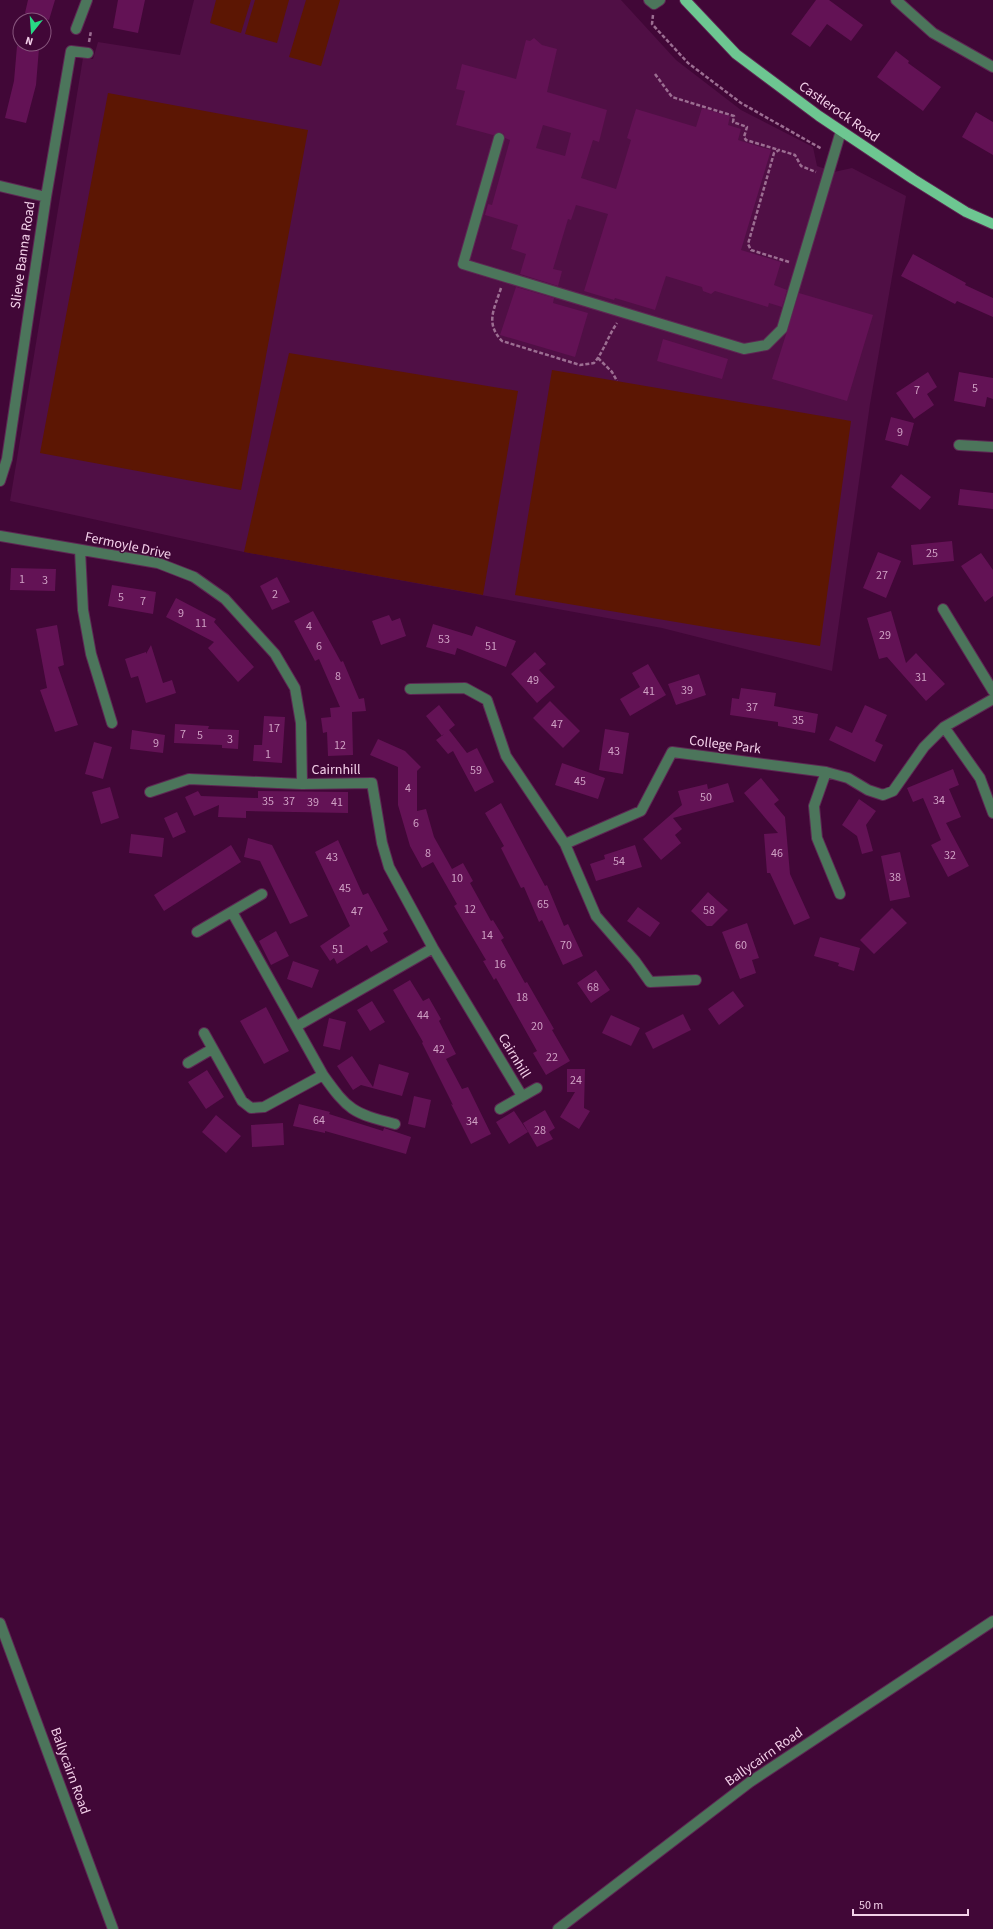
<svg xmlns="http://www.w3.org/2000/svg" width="993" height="1929" font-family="'Source Sans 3',sans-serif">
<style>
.built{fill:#500f45}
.green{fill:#5c1603}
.building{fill:#631255;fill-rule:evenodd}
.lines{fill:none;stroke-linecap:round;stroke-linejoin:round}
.minor-casing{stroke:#5d2753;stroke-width:12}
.major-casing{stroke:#5d2753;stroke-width:12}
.path{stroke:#9c6e92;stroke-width:2.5;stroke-dasharray:4 2;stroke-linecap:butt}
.minor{stroke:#4c755b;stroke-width:10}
.major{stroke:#6dc691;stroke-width:10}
.labels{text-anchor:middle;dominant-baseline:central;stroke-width:3;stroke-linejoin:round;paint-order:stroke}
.number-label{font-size:12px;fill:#cfa0c4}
.street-label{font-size:14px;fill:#f3d0e9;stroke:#410737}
</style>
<rect width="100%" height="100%" fill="#410737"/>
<path class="built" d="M194 0H621L676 60 741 110 813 147 817 166 834 172 852 168 906 196 870 404 832 671 662 628 244 552 10 501 83 58 93 59 98 42 180 55Z"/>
<path class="green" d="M216 0H251L241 33 210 23Z
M255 0H289L277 43 245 34Z
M306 0H340L321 66 289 57Z
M108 93 308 130 241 490 40 453Z
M289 353 518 391 483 595 244 552Z
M552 370 851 421 820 646 515 595Z"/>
<path class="building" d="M28 0H55L49 20 25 13Z
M118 0H145L138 33 113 28Z
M816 0H829L863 25 851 41 827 24 810 47 791 34Z
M534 38 542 45 557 49 547 92 607 110 599 142 593 140 581 178 616 189 631 140 627 138 636 109 696 127 702 108 730 116 728 125 741 129 738 140 771 150 741 250 781 262 774 285 787 290 782 307 769 303 768 307 715 291 711 294 703 291 702 287 666 276 655 310 615 298 614 300 584 291 608 214 576 205 571 220 568 219 553 269 562 271 558 286 520 274 526 254 511 249 518 225 485 215 488 204 492 205 510 140 505 138 504 134 500 132 493 135 456 125 465 91 456 89 462 64 516 79 526 40 530 41ZM543 125 571 133 565 156 536 148Z
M17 46 39 48 36 85 26 123 5 118 14 81Z
M896 51 909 61 908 63 941 87 923 111 877 77Z
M976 112 993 122V155L962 137Z
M913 254 966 283 965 285 993 298V317L957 301 955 304 901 276Z
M516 287 554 298 553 303 588 313 575 357 500 335Z
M799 293 873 315 847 401 772 379Z
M663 339 728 359 722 379 657 361Z
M928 372 937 387 927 394 934 405 914 419 896 393Z
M959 372 993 378V399L987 397 985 407 954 401Z
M891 417 914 423 908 446 885 440Z
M901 474 931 497 920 510 891 487Z
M960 489 993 493V509L958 505Z
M952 541 954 561 913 565 911 545Z
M878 552 901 561 886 598 863 588Z
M981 553 993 570V596L985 602 961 566Z
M11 568 56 569 55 591 10 590Z
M277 577 290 602 272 610 260 586Z
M112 585 156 592 153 614 108 606Z
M176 598 216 619 214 622 254 667 238 682 208 648 214 642 166 617Z
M313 611 341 662 343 661 359 699 364 698 366 711 352 712 353 755 328 756 327 732 323 733 321 718 331 717 330 708 340 707 319 659 315 661 294 621Z
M891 611 906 663 916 653 945 684 926 701 887 657 879 659 867 618Z
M389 615 392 621 400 618 406 636 381 645 372 621Z
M433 624 472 636 476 626 516 641 506 667 457 648 455 655 426 647Z
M57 625 64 665 58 667 78 725 55 732 40 690 47 688 36 629Z
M151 645 163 683 172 680 176 693 146 703 138 676 131 678 125 659 146 652V654Z
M535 652 546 664 539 670 555 687 537 703 511 674Z
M648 664 666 695 630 716 620 699 640 687 632 673Z
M699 674 706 695 676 705 668 684Z
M741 688 776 693 774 706 818 714 815 733 778 726V722L730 715 732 698 739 699Z
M550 701 580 731 563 748 533 718Z
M439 705 455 725 449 730 467 753 477 748 494 782 475 792 453 751 448 754 436 740 444 734 442 736 426 716Z
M865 705 887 715 875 741 883 745 875 762 829 740 836 726 852 733Z
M264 716 285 717 282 763 253 761 254 745H262Z
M175 724 209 726 208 729 239 730 238 749 222 748V745L174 743Z
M605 729 629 733 623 774 599 770Z
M132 730 165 735 163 753 130 749Z
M378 739 405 751 421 767 417 771V811L426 809 434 837 452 869 463 863 473 881 470 883 491 921 493 920 504 938 501 940 525 983 527 982 554 1029 552 1030 570 1061 546 1075 533 1053 537 1051 496 978 494 980 483 961 486 960 454 906 457 904 433 862 422 868 410 846 398 805V767L370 755Z
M94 742 112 747 103 779 85 774Z
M562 763 605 778 598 799 555 785Z
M953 769 959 785 949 789 961 817 946 823 969 866 948 877 931 845 941 840 923 798 913 802 907 788Z
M761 778 779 800 774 804 785 817 790 874 810 918 794 925 770 873H767L764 834 778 833 744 793Z
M728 783 734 802 673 818 682 829 675 835 681 843 661 860 643 839 682 805 678 791 707 784 708 789Z
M110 787 119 818 101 824 92 792Z
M198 791 201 796 258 798V791L348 792V813L246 811V818L218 817 219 805 194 816 185 797Z
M859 799 876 811 866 825 873 851 862 854 857 836 842 825Z
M501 803 545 886 547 885 564 926 568 924 583 956 563 965 542 920 539 922 524 887 521 888 501 848 504 846 485 813Z
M177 812 186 832 173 838 164 818Z
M131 834 164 838 162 857 129 853Z
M248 838 272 845 308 916 290 924 260 861 244 857Z
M338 840 363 895 368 893 388 930 383 933 388 942 371 952 367 945 337 964 334 958 330 961 320 946 350 926 315 852Z
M231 845 241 862 164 911 154 895Z
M635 845 642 867 596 881 590 864 605 859 604 855Z
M900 852 910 897 890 901 881 856Z
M708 892 728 910 712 926H707L691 911Z
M638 907 660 923 650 937 627 921Z
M892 908 907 923 874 954 860 940Z
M747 923 759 958 752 960 756 973 740 979 722 932Z
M276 931 289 956 271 965 259 941Z
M820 937 860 948 854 971 838 966 839 963 814 956Z
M293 961 319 970 312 988 287 979Z
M596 970 610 990 591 1003 577 983Z
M410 980 423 1001 429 998 441 1019 439 1021 456 1054 446 1059 462 1089 468 1087 491 1134 471 1144 451 1104 453 1105 422 1043 423 1042 393 990Z
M733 991 744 1006 719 1025 708 1009Z
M372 1001 385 1022 370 1031 357 1010Z
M266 1007 289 1051 264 1064 240 1021Z
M683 1014 691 1030 653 1049 645 1033Z
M611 1015 640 1028 631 1046 602 1033Z
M329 1018 346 1022 340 1050 323 1046Z
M352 1056 373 1087 379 1064 409 1073 402 1096 361 1085 353 1090 337 1066Z
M567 1069H585L584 1108 590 1111 579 1129 560 1117 575 1092H567Z
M207 1070 224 1097 206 1109 188 1082Z
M414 1096 431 1100 425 1128 408 1124Z
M299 1104 330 1112 329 1114 383 1131 384 1128 411 1137 406 1154 325 1131V1133L293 1126Z
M545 1110 555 1128 549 1132 553 1139 537 1147 523 1123Z
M514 1111 528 1132 509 1144 496 1122Z
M216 1115 241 1136 226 1153 202 1132Z
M283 1123 284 1145 252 1147 251 1125Z"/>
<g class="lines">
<defs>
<path id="minor" d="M649 0 654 4 660 0
M896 0 933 33 993 67
M76 29 87 0
M499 138 463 264 744 349 766 345 782 329 841 131
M0 186 46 197
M959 445 993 447
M0 481 7 459 46 197 71 51 88 53
M0 536 158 563 194 577 225 599 275 654 295 688 301 723 302 784
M80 550 83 610 91 654 112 723
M943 609 993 691
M410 689 465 688 487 700 506 756 565 844 641 811 672 752 826 772 848 778 868 790 883 795 893 791 924 747 944 727 993 699
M944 727 980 778 993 813
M826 772 814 806 817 838 840 894
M150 792 189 779 302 784 372 783 382 843 389 867 433 948 522 1096
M565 844 596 916 635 961 650 982 696 980
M232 912 323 1075C348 1110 352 1113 395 1124
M197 932 262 894
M297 1026 433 948
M204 1033 242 1101 251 1108 264 1107 323 1075
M188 1063 212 1049
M500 1109 537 1088
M0 1623 113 1929
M558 1929 750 1782 993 1621"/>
<path id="major" d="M685 0 736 54 819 116 913 179 966 212 993 224"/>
</defs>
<use href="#minor" class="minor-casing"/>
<use href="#major" class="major-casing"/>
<path class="path" d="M653 15 652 24 688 63 741 103 822 149
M89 42 91 31
M655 74 672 97 734 116 733 122 747 127 744 137 746 140 779 150
M789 262 751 250 748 244 774 153 779 150 795 155 801 166 816 172
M501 288C494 310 485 323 502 341L580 365 594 363C604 351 608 336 617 323
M598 358 612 372 617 381"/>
<use href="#minor" class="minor"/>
<use href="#major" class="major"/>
</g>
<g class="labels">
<g class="number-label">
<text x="975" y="388">5</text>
<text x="917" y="390">7</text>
<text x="900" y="432">9</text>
<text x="932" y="553">25</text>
<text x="882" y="575">27</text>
<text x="22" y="579">1</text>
<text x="45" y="580">3</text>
<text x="275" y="594">2</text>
<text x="121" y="597">5</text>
<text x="143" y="601">7</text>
<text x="181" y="613">9</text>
<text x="201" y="623">11</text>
<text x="309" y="626">4</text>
<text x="885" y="635">29</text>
<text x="444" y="639">53</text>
<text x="319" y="646">6</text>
<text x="491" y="646">51</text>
<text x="338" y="676">8</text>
<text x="921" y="677">31</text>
<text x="533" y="680">49</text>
<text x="687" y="690">39</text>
<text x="649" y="691">41</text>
<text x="752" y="707">37</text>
<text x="798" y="720">35</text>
<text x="557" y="724">47</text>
<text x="274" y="728">17</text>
<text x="183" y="734">7</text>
<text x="200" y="735">5</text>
<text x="230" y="739">3</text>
<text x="156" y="743">9</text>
<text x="340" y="745">12</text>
<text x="614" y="751">43</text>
<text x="268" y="754">1</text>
<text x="476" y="770">59</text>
<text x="580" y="781">45</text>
<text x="408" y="788">4</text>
<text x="706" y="797">50</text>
<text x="939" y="800">34</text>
<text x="268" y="801">35</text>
<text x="289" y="801">37</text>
<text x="313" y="802">39</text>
<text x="337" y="802">41</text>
<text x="416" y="823">6</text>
<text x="428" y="853">8</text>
<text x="777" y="853">46</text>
<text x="950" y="855">32</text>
<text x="332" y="857">43</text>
<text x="619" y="861">54</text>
<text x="895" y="877">38</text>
<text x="457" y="878">10</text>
<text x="345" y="888">45</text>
<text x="543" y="904">65</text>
<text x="470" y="909">12</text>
<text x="709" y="910">58</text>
<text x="357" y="911">47</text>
<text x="487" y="935">14</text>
<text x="566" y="945">70</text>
<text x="741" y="945">60</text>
<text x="338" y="949">51</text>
<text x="500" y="964">16</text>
<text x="593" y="987">68</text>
<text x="522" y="997">18</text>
<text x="423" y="1015">44</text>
<text x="537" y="1026">20</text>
<text x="439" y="1049">42</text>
<text x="552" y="1057">22</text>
<text x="576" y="1080">24</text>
<text x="319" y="1120">64</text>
<text x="472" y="1121">34</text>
<text x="540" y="1130">28</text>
</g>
<g class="street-label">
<text transform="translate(839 112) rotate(35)">Castlerock Road</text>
<text transform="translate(23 255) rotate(-82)">Slieve Banna Road</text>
<text transform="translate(128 546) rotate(12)">Fermoyle Drive</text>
<text transform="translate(725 745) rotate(7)">College Park</text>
<text x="336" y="770">Cairnhill</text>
<text transform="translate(514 1056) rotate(59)">Cairnhill</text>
<text transform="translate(764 1757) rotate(-35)">Ballycairn Road</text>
<text transform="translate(70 1771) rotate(70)">Ballycairn Road</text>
</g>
</g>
<g transform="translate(32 32) rotate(197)"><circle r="19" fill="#410737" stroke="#88577e"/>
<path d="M0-3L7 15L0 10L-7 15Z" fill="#28d885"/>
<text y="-6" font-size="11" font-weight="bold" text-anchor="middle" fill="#f3d0e9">N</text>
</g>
<path d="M853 1909v6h115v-6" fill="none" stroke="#f3d0e9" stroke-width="2"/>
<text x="859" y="1909" font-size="12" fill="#f3d0e9" stroke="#410737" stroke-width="3" paint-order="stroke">50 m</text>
</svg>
